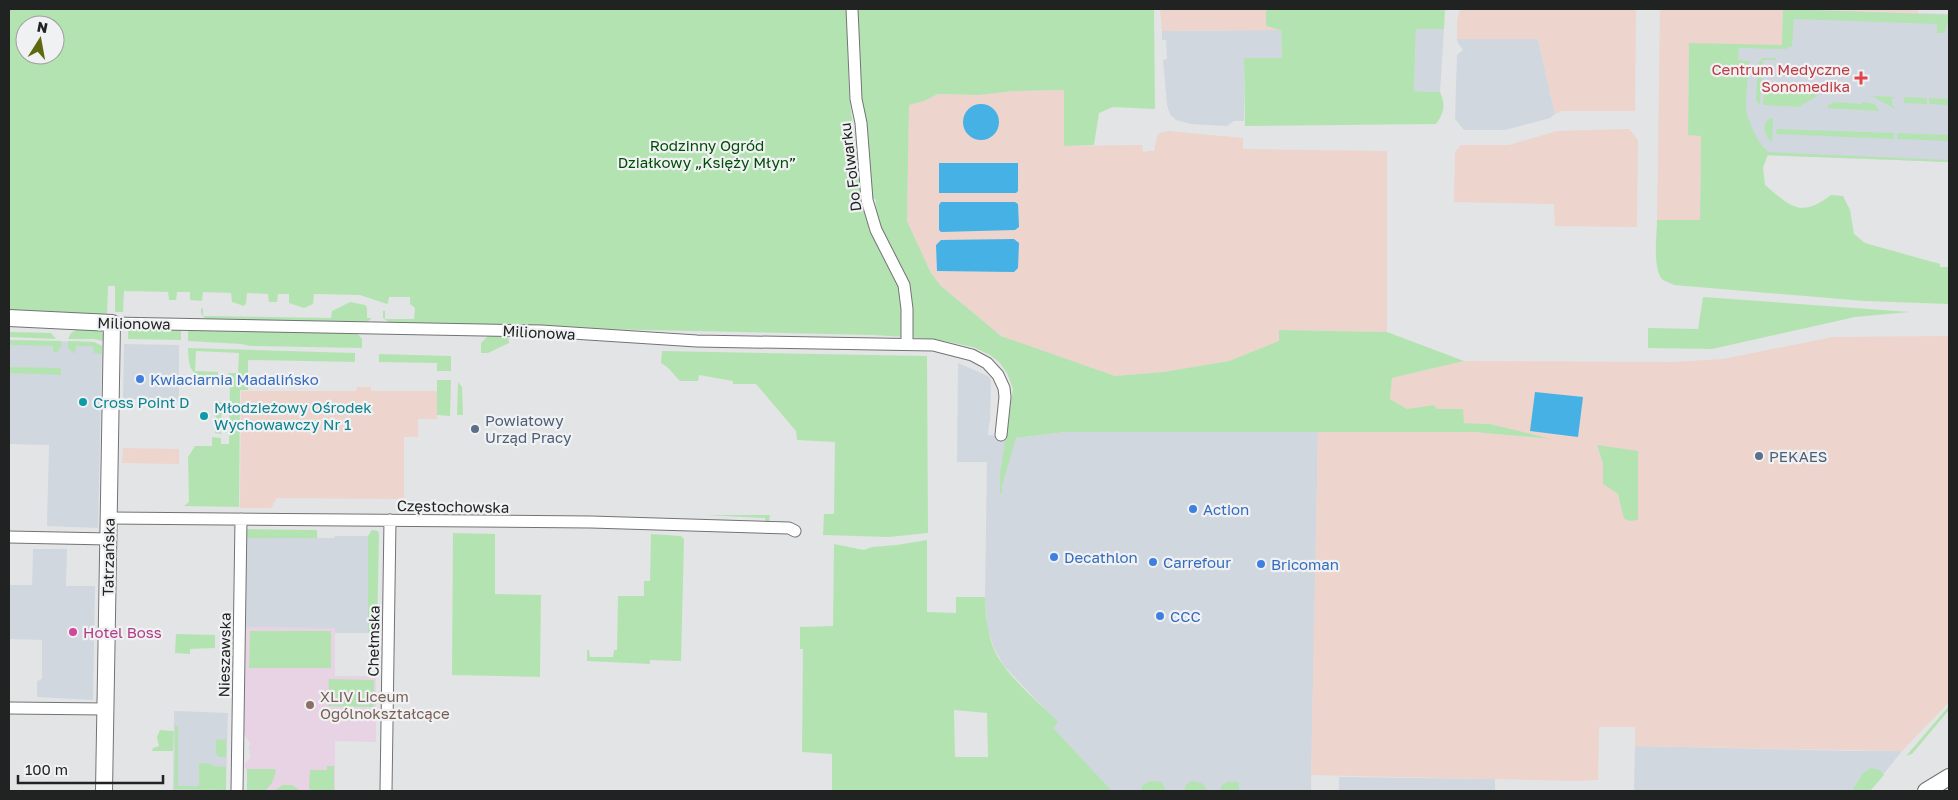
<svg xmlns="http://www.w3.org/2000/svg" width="1958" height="800" font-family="'Golos Text',sans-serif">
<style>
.built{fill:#d1d7df}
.industrial{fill:#edd4cd;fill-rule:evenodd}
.education{fill:#e7d3e3}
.green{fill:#b4e3b2;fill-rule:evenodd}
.water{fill:#46b1e4}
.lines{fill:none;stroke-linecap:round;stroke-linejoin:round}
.street-casing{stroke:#727374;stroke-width:13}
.secondary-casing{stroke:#727374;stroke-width:18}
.street{stroke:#fff;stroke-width:11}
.secondary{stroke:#fff;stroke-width:16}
.health-dot{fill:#e0444e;stroke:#f0f1f3;stroke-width:2}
.shop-dot{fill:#3f7fe0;stroke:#f0f1f3;stroke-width:2}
.culture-dot{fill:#0f9aa8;stroke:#f0f1f3;stroke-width:2}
.service-dot{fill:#5c6f8a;stroke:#f0f1f3;stroke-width:2}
.hotel-dot{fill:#d1479c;stroke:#f0f1f3;stroke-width:2}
.education-dot{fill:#8d6e63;stroke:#f0f1f3;stroke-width:2}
.labels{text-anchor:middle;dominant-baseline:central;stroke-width:4.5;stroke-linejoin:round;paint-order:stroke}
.health-label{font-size:15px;fill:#be3a42;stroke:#f0f1f3;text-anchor:end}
.park-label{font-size:15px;fill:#004d05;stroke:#f0f1f3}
.street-label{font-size:15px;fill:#212222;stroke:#f0f1f3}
.shop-label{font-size:15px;fill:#366cbe;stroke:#f0f1f3;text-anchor:start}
.culture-label{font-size:15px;fill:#0d838f;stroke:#f0f1f3;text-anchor:start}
.service-label{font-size:15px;fill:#4e5e75;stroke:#f0f1f3;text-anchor:start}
.hotel-label{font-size:15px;fill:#b23c85;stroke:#f0f1f3;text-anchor:start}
.education-label{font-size:15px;fill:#785e54;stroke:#f0f1f3;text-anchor:start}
</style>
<rect width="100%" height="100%" fill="#e3e4e5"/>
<path class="built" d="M1783 9 1949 14V162L1701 153V135L1689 43 1782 45Z
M1416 29H1444L1440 92 1414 91Z
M1281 30 1282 58H1244V121H1234L1227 126 1191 124 1176 120 1170 114 1167 105 1163 60 1167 59 1166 40H1162V31Z
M1457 39H1538L1555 114 1550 118 1505 130H1464L1455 119 1457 55 1463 50 1458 43Z
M9 340 94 342 102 346 98 528 47 526 49 445 9 444Z
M124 344 179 345V401L123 399Z
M958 363 988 376 991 380 990 422 989 423 988 435 1016 438 1065 432H1318L1311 791H1112L1052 728 1057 722 1004 666 994 648 988 631 985 597 987 462H957Z
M335 536H368V633H334L335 629 245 627 247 537 334 538Z
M33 549H67L66 586H95L93 700 37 697V681L42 679V640L10 639 9 646V585H32Z
M174 711 228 713 226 790H173Z
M1635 746 1852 751H1902L1870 791H1634Z
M1339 777 1495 779V791H1339Z"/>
<path class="industrial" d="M1160 9H1283L1281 30 1162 31Z
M1460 9H1636L1635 111H1562L1555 114 1538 39H1457V22Z
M1660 9H1783L1782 45 1689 44 1688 135H1701L1700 220H1657Z
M1785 9H1918V13Z
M1065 90V146L1142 145 1143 152 1151 151H1154L1157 136 1160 133 1168 131 1243 138V149L1387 151V332L1280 330 1279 341 1229 361 1163 372 1115 376 1009 340 993 330 941 286 931 273 907 221 909 105 924 101 938 94 979 95 1014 91Z
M1629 129 1638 140 1637 227 1555 226 1554 204 1454 202 1455 152 1461 145H1509L1557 131Z
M1949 336V702L1902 751 1635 746V727H1599L1598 780 1578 781 1311 775 1318 432H1474L1547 439 1490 424 1463 423V409H1437L1434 405 1407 409 1390 399 1392 378 1464 361 1674 362 1723 359 1833 337ZM1597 446 1638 520 1624 519 1618 494 1603 484V464Z
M357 387H371V391H437V419H418V437H404V499L277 498 271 508H240L241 391H356Z
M123 448 179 449V464L122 463Z"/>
<path class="education" d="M245 627 335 628V676H376V742L335 741V791H247V773L244 764 250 758 249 745H251L244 734Z"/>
<path class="green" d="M9 9H846L849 94 862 198 904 273C895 253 872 220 876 200L870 195 862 117 858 9H1154L1155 109 1113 107 1099 113 1094 145 1064 146V90L1014 91 979 95 938 94 924 101 909 105 907 221 931 273 941 286 1001 336 1115 376 1163 372 1229 361 1279 341V330L1387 332 1464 361 1392 378 1390 399 1407 409 1434 405 1437 409H1463L1464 423 1490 424 1551 439 1474 432H1065L1016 438 1002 486V493H1000V474L1013 389 1007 373 999 362 990 355 973 347 934 339 873 335 598 329 567 326 390 323 383 318V311H385V319H414L415 308 410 304V297H389L388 303 387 304 360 295 314 294 313 304 304 308 289 303V294H278L277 302H269L268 294 247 293 246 303 244 306 232 302 231 293 203 292 202 301 190 300V292H177L176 300H169L168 292 124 291 123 312H115V286H108L107 316 9 310ZM25 25H55V55H25Z
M1266 9H1445L1444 29H1416L1414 91 1440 92C1446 105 1444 113 1436 124L1245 126 1244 58H1282L1281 30 1266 26Z
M1783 9 1949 15V25H1946L1945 33H1937V24L1794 19 1792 46 1785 49 1739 48 1738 60 1749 61C1749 75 1744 102 1747 114 1750 125 1759 146 1769 152L1949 160V162L1768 155 1763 167 1765 185C1791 207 1801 218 1831 195L1843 196 1850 210 1854 234 1865 243 1940 264V267H1949V304L1865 301 1674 285C1671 283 1666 282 1663 280 1652 270 1657 234 1657 220H1700L1701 136 1688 135 1689 43 1782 45Z
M1763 58H1776V60H1763L1760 106 1756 100 1758 63Z
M1764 92 1817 94 1818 96 1798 107 1763 105Z
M1872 96 1896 97 1892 98V106L1895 107V109Z
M1904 97 1927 98V104L1904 103Z
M1929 98 1949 99V105L1929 104Z
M1835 102 1862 104V102L1875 104 1879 110 1877 111 1827 108 1829 104Z
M1771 118 1773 119 1772 143C1765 136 1760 124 1771 118Z
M1777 129 1894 133V139L1776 134Z
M1897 133 1949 135V141L1897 139Z
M1703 297 1910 312 1855 317 1712 349 1648 348V328L1698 329Z
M350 302 365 305 367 308V318H372L367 322 207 319C202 317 201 314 201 309L203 308V316L331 318 332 311Z
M80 328C95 329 102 326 107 342L94 339H68L71 333Z
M128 328 181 330V340L128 339Z
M188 330 357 333 362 339V348L250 346 241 344 188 341Z
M9 332 51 333 56 339 9 337Z
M489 335H508L509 343 488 353H481V343Z
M9 340 61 341V347L57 352 53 353V346L9 345Z
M68 341 94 342 102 346V354L94 353 93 346H76L75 354 68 348Z
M188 348 355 353V362L248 360V390H240L239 507 184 506 189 502 188 457 195 446H212V437L221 438V444H229L230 382 228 373H238L239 353 196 351 195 371 218 372V377C193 376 189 375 188 348Z
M662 351 927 356 928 533 889 537 823 535 824 514H834L835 442 797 440 796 431 756 384H733V381L699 375 698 381H680C673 374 670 368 661 363Z
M379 354 451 356V371H437V363L379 362Z
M9 367 61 368V375L9 373Z
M437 380H451L450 416 437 415Z
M458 382 462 387 463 415H457Z
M216 402H222L221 434 215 433Z
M1597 445 1638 451V520L1630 521 1624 519 1618 494 1603 484V464Z
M705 515H770L769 522H765V518Z
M245 529 317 530V538H247L246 574H244Z
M372 530 378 531 379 534 377 633H368V536Z
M453 533 495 534V594L541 595 540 677 452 675Z
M651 534 681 536 684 539 681 661 650 660V664L587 661V650H589L590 657H613L614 650H617L618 596H644V581H650Z
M927 540V612L956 613V597H985C986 614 987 631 993 647 1002 672 1039 703 1058 722L1053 728 1112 791H832V754L802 752 803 649H800V627L833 626 834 544 864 550 872 547 897 545ZM954 710 987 713 988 757H955Z
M250 631H331V668H249Z
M176 634 215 635V648L190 649V654L175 653Z
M329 679 374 680V707L328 706Z
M1949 706V710L1912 754 1906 756Z
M175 726H178V786H199V763L212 764V766L226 767V790L174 789Z
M160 730 174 731 173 751H152L153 748 159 746 157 737Z
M226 739V757H219L216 753V740Z
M327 766H334V791H312L309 788 310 770H327Z
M1871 768 1880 770 1884 775 1870 791H1852L1863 773Z
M247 769H275L276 771 272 783 265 791H247Z
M1151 781 1162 782 1166 791H1141L1143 785Z
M1191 781 1202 783 1208 791H1184L1186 785Z
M1227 782H1239V791H1220L1222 785Z
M283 785H292L301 791H273Z"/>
<path class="water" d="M963 122a18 18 0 1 1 36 0a18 18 0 1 1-36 0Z
M939 163H1018V191L1016 193H939Z
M941 202H1015L1018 204 1019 227 1015 230 941 232 939 230V205Z
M1014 239 1019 243 1018 268 1014 272 937 271 936 245 941 240Z
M1535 392 1583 397 1578 437 1530 431Z"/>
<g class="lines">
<defs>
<path id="street" d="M852 9 856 99 861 123 867 200 876 230 904 285 907 309V344
M112 323 541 331 697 341 933 345 972 355 987 363 998 375 1004 388 1005 397 1001 435
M109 518 591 522 789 528 795 531
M9 537 109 539
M9 708 105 709
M237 791 241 519
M386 791 390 520"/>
<path id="secondary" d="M9 318 112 323 104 791
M1926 791 1949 777"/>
</defs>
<use href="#street" class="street-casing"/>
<use href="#secondary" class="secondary-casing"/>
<use href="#street" class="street"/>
<use href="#secondary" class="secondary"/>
</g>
<path class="health-dot" d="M1858.5 70.5h5v5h5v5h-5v5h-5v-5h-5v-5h5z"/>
<g class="shop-dot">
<circle cx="140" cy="379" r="5"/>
<circle cx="1193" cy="509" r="5"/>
<circle cx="1054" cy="557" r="5"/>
<circle cx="1153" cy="562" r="5"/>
<circle cx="1261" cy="564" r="5"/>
<circle cx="1160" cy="616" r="5"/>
</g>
<g class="culture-dot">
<circle cx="83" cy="402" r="5"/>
<circle cx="204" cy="416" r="5"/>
</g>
<g class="service-dot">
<circle cx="475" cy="429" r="5"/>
<circle cx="1759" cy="456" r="5"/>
</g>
<circle class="hotel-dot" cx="73" cy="632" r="5"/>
<circle class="education-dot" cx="310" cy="705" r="5"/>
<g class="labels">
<g class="health-label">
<text x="1850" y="69">Centrum Medyczne<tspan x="1850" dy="17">Sonomedika</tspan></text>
</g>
<g class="park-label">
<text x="707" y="145">Rodzinny Ogród<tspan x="707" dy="17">Działkowy „Księży Młyn”</tspan></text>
</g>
<g class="street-label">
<text transform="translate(850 167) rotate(-97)">Do Folwarku</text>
<text transform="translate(134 323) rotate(1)">Milionowa</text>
<text transform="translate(539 332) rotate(3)">Milionowa</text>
<text transform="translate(453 506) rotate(1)">Częstochowska</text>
<text transform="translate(108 557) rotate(-89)">Tatrzańska</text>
<text transform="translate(373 641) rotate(-89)">Chełmska</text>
<text transform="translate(224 655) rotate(-89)">Nieszawska</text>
</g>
<g class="shop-label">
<text x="150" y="379">Kwiaciarnia Madalińsko</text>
<text x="1203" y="509">Action</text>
<text x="1064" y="557">Decathlon</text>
<text x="1163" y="562">Carrefour</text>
<text x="1271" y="564">Bricoman</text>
<text x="1170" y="616">CCC</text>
</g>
<g class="culture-label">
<text x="93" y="402">Cross Point D</text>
<text x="214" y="407">Młodzieżowy Ośrodek<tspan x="214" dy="17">Wychowawczy Nr 1</tspan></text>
</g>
<g class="service-label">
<text x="485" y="420">Powiatowy<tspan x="485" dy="17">Urząd Pracy</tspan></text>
<text x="1769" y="456">PEKAES</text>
</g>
<g class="hotel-label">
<text x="83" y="632">Hotel Boss</text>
</g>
<g class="education-label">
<text x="320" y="696">XLIV Liceum<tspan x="320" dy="17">Ogólnokształcące</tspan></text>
</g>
</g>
<rect width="1958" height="800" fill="none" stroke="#212222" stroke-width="20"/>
<g transform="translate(40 40) rotate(11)"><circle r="24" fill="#f0f1f3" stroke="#9d9e9f"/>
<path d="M0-4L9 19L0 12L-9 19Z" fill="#5e680d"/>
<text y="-8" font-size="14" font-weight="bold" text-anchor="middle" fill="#212222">N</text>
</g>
<path d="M18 775v8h145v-8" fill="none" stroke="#212222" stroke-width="2.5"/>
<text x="25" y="775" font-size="15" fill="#212222" stroke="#f0f1f3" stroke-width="4" paint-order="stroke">100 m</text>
</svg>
